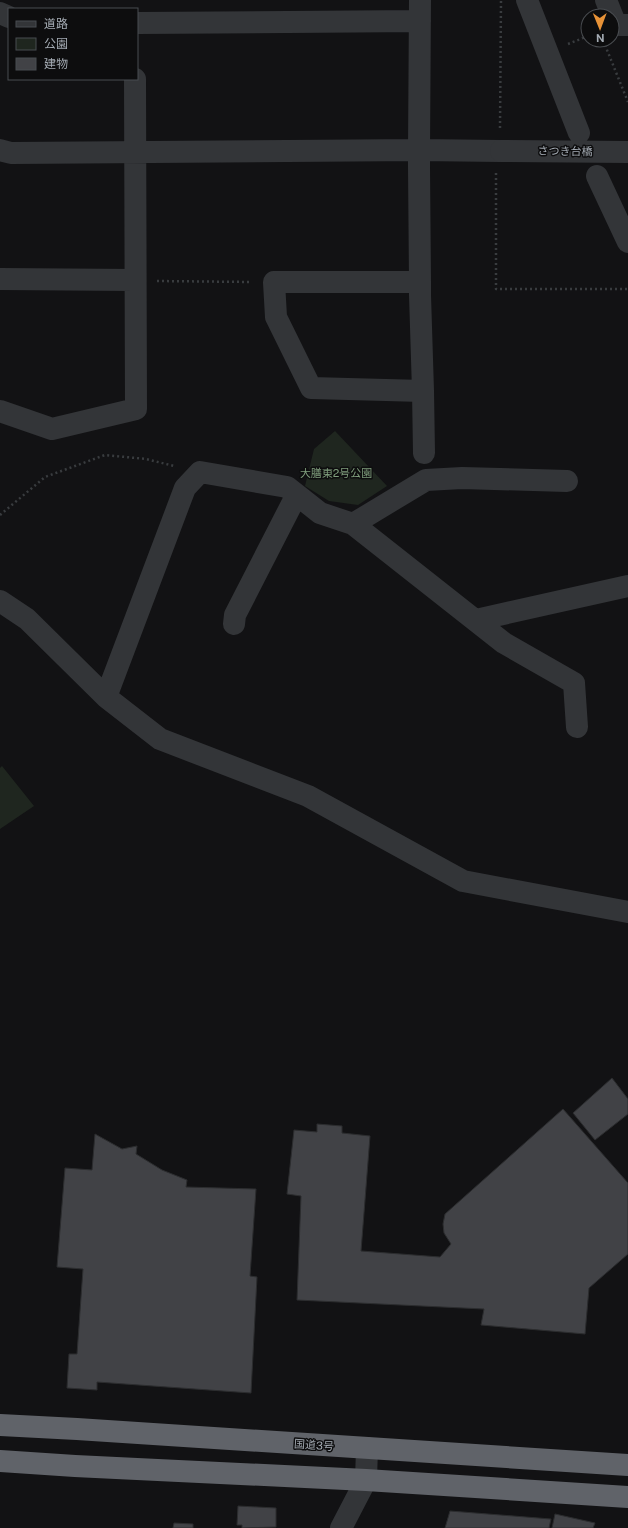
<svg xmlns="http://www.w3.org/2000/svg" width="628" height="1528" font-family="'Public Sans','Noto Sans JP',sans-serif">
<style>
.green{fill:#1f261f}
.building{fill:#414246;stroke:#2c2d2f}
.lines{fill:none;stroke-linecap:round;stroke-linejoin:round}
.path{stroke:#393c3f;stroke-width:2.5;stroke-dasharray:2 3;stroke-linecap:butt}
.minor{stroke:#333538;stroke-width:22}
.highway{stroke:#606369;stroke-width:22}
.minor-bridge{stroke:#333538;stroke-width:22}
.labels{text-anchor:middle;dominant-baseline:central;stroke-width:3;stroke-linejoin:round;paint-order:stroke}
.street-label{font-size:11px;fill:#a4abb3;stroke:#0d0d0e}
.park-label{font-size:11px;fill:#7f9d7c;stroke:#0d0d0e}
</style>
<rect width="100%" height="100%" fill="#121214"/>
<path class="green" d="M335 431 387 486 358 505 329 501 305 486 314 449Z
M2 766 34 806 0 829V768Z"/>
<path class="building" d="M612 1078 628 1099V1114L595 1140 573 1113Z
M563 1109 628 1183V1254L589 1288 585 1334 481 1325 484 1309 297 1300 301 1196 287 1194 294 1130 317 1132V1124L342 1126V1133L370 1136 361 1251 440 1257 451 1244 444 1233 443 1224 445 1214Z
M95 1134 122 1149 137 1146 136 1154 162 1170 187 1180 186 1187 256 1189 250 1276 257 1277 251 1393 97 1382V1390L67 1388 69 1354H77L83 1269 57 1267 65 1168 92 1170Z
M238 1506 276 1508V1527L242 1528V1525H237Z
M450 1511 551 1519 549 1528H445Z
M555 1514 595 1523 593 1528H552Z
M174 1523 193 1524V1528H173Z"/>
<g class="lines">
<path class="path" d="M568 44 588 36
M605 45 628 102
M500 128 501 0
M496 173V289H628
M157 281 252 282
M0 515 45 477 105 455 146 459 174 466"/>
<path class="minor" d="M420 0 419 150V167L420 282V295L423 391 311 388 276 317 274 282H420
M527 0 579 133
M606 0 616 25H628
M0 13 9 17
M137 23 420 21
M0 150 11 153 419 150 501 151
M597 176 628 242
M0 279 135 280
M423 391 424 453
M0 411 52 429 136 409 135 79
M353 524 426 480 462 478 567 481
M0 601 27 619 106 697 160 739 308 796 463 881 628 912
M476 620 628 586
M234 624 235 615 296 496
M106 697 185 488 200 472 287 487 320 513 353 524 504 643 574 683 577 727
M341 1528 366 1480 367 1448"/>
<path class="highway" d="M0 1425 77 1429 628 1465
M0 1461 75 1466 366 1480 628 1497"/>
<path class="minor-bridge" d="M501 151 628 152"/>
</g>
<g class="labels">
<g class="street-label">
<text transform="translate(565 151) rotate(1)">さつき台橋</text>
<text transform="translate(314 1445) rotate(4)">国道3号</text>
</g>
<g class="park-label">
<text x="336" y="473">大膳東2号公園</text>
</g>
</g>
<rect x="8" y="8" width="130" height="72" fill="#0d0d0e" stroke="#494c50"/>
<rect x="16" y="21" width="20" height="6" fill="#333538" stroke="#494c50"/>
<text x="44" y="28" font-size="12" fill="#a4abb3">道路</text>
<rect x="16" y="38" width="20" height="12" fill="#1f261f" stroke="#494c50"/>
<text x="44" y="48" font-size="12" fill="#a4abb3">公園</text>
<rect x="16" y="58" width="20" height="12" fill="#414246" stroke="#494c50"/>
<text x="44" y="68" font-size="12" fill="#a4abb3">建物</text>
<g transform="translate(600 28) rotate(179)"><circle r="19" fill="#0d0d0e" stroke="#494c50"/>
<path d="M0-3L7 15L0 10L-7 15Z" fill="#e79237"/>
<text y="-6" font-size="11" font-weight="bold" text-anchor="middle" fill="#a4abb3">N</text>
</g>
</svg>
